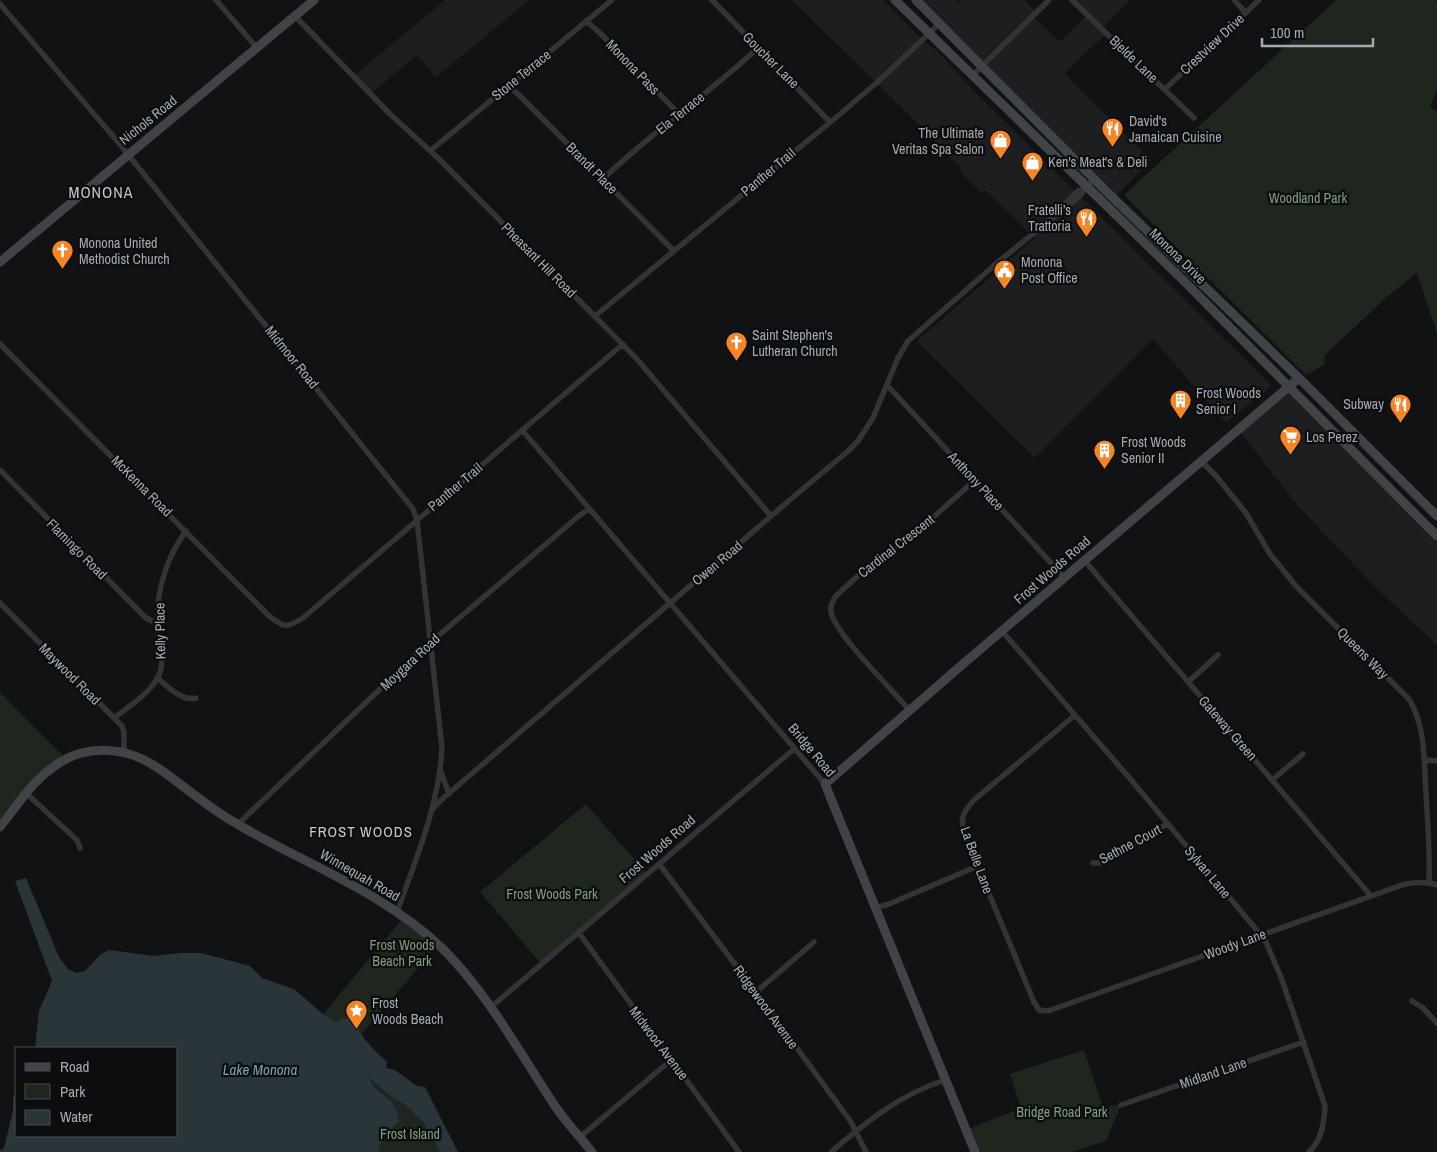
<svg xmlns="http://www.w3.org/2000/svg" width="1437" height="1152" font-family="'Archivo Narrow',sans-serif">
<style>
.built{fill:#1d1e20}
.green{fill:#1e261e}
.water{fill:#2a3539}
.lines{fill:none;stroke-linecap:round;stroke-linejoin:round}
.street{stroke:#323438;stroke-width:5.5}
.secondary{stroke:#404448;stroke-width:9}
.labels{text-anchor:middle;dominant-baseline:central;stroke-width:4.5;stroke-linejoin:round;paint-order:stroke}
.street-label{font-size:14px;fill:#a2abb4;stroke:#0c0d0e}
.poi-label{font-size:14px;fill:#a2abb4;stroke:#0c0d0e;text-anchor:start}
.park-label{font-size:14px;fill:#7ea078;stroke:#0c0d0e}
.neighbourhood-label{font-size:15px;letter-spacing:1px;fill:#c3c9d0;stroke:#0c0d0e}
.water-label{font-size:15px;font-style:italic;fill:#77a2b1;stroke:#0c0d0e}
.quarter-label{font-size:16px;letter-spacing:1px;fill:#c3c9d0;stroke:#0c0d0e}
</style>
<rect width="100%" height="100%" fill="#111213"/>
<path class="built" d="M445 0H529L436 77 417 55 368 96 351 78Z
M792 0H883L928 45 936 50 977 94 1270 384V387L1226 423 1153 339 1035 458 917 341 1035 238 985 190 981 193 959 171 961 168 912 118Z
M916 0H956L959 3 962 0H1025L1036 12 1033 16 1059 42 1087 15 1072 0H1130L1102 28 1107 33 1064 73 1151 160 1114 198Z
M1289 386 1437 536V645L1375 587 1298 506 1239 430Z"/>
<path class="green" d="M1336 0H1435L1437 2V90L1430 107 1437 112V334L1417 273 1388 296 1325 355 1324 365 1306 375 1124 195Z
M0 692 66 759 52 768 0 827Z
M586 804 648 875 542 965 480 892Z
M404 917 436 947 362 1034 350 1017 337 1022 323 1014Z
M1084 1050 1103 1107 1121 1105 1106 1141 1072 1152H975L966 1130 1021 1108 1010 1074Z
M368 1077 389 1095 405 1105 424 1123 440 1152H379C380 1139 390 1130 399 1121L389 1099 370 1083Z"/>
<path class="water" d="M26 878 59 957 68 969 76 973 85 971 101 954 109 950 153 956 180 953H201L250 966 262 978 294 989 323 1014 336 1022 343 1019 356 1017C356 1035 375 1050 387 1062L386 1068 395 1070 417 1086 425 1087 458 1152H440L424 1123 405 1105 389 1095 369 1078C374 1095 396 1094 399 1121 390 1130 380 1139 379 1152H0V1150L3 1149 5 1144 13 1110V1099L16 1090V1136H176V1048H35L39 1011 52 981 15 881Z"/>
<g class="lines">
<path class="street" d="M216 0 257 48
M712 0 830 122
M1072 0 1194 118
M1234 0 1246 13
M0 4 118 142 413 509 417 520 442 748C439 805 416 859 397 912
M295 16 390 114 440 160 636 358 771 516
M586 21 600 33 679 114
M973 75 1049 0
M508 86 519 95 674 251
M1165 89 1259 0
M430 151 612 0
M603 179C652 132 708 94 758 48
M1057 211 1078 191 1085 189
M595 316 839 115 882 78 939 24
M0 344 269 616C284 628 287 628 303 618L623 344
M887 385 1065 578
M522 430 825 784
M1202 462 1216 476 1246 513 1270 554 1296 586 1409 699C1426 727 1424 763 1426 794 1428 823 1430 853 1429 883
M0 470 145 617 157 624
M1084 560 1371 896
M0 603 122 726 124 732V752
M1002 631 1127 775 1265 940 1281 977 1325 1106C1324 1124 1322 1139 1309 1152
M157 678C168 686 181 702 196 698
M1188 682 1218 655
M909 710C894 691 832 631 831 611 830 605 833 601 836 596L875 560 912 536 974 481
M1074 716 974 800C961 814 960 820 966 838L1034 1002 1039 1010 1048 1011 1405 884C1416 882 1426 881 1437 885
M114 718C129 706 151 693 159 675 165 663 159 647 158 633 155 597 164 561 186 531
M1424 760 1437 761
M441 772 449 794
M1272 780 1303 754
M27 794 77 840 80 848
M432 810 440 801 798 493 847 452 858 441 873 418 898 358 908 341 998 262 1080 196 1085 189 1095 178
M238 824 418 653 580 515 589 509
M1093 863H1101L1167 824
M660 865 756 992 851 1122 866 1152
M875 908 889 904 978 866
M579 933 739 1152
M756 992 814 942
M1412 1001 1423 1008 1437 1023
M491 1007 794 749
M1121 1105 1304 1042
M580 1137 671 1060
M831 1152C866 1122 901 1094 945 1080"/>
<path class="secondary" d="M895 0 1184 281 1437 536
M916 0 1108 193 1299 378 1437 516
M0 262 314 0
M0 827C16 807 31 783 52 768 84 743 126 746 158 768 183 785 206 806 232 821 302 863 383 891 443 949 488 994 518 1050 553 1103 564 1120 579 1136 592 1152
M975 1152 825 784 963 664 1299 378"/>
</g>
<defs>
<symbol id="restaurant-pin" viewBox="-11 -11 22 30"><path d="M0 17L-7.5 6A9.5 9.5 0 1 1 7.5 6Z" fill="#f78525" stroke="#0c0d0e"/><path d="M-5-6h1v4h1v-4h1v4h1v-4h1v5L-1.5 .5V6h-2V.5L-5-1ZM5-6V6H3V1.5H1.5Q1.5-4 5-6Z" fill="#fff"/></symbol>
<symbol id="shop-pin" viewBox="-11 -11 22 30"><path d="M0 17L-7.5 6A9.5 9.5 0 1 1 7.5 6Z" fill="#f78525" stroke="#0c0d0e"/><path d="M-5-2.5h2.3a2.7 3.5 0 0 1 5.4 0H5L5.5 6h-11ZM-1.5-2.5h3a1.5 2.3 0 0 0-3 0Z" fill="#fff"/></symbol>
<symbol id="church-pin" viewBox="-11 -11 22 30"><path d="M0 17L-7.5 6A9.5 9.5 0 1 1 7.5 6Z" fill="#f78525" stroke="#0c0d0e"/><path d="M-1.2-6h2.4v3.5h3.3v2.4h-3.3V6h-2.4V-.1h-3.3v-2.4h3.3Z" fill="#fff"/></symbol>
<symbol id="civic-pin" viewBox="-11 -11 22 30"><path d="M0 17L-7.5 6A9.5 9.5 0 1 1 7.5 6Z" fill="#f78525" stroke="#0c0d0e"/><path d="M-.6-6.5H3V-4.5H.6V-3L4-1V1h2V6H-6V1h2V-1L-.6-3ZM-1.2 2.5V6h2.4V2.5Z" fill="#fff"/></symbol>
<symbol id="building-pin" viewBox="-11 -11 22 30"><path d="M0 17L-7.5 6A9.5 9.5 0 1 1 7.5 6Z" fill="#f78525" stroke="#0c0d0e"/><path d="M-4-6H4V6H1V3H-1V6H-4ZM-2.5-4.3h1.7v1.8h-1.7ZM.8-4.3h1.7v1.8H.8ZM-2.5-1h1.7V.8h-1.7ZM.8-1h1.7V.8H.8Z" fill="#fff"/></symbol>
<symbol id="supermarket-pin" viewBox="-11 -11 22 30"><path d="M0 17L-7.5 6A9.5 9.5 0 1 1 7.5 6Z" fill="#f78525" stroke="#0c0d0e"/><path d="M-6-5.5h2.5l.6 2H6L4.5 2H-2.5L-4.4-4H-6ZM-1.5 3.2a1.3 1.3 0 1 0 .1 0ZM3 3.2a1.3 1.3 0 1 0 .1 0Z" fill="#fff"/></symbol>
<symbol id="sight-pin" viewBox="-11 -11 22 30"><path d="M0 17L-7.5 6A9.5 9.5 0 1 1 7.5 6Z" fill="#f78525" stroke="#0c0d0e"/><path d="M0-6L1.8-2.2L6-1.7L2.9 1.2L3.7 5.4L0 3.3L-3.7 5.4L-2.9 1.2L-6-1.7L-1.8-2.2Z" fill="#fff"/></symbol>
</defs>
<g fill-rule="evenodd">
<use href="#restaurant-pin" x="1100" y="116" width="25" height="34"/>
<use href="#shop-pin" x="988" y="128" width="25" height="34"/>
<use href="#shop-pin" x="1020" y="150" width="25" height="34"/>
<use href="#restaurant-pin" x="1074" y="206" width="25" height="34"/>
<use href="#church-pin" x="50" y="238" width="25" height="34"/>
<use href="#civic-pin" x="992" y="258" width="25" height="34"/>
<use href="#church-pin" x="724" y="330" width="25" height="34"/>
<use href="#building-pin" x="1168" y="388" width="25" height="34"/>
<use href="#restaurant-pin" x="1388" y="392" width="25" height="34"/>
<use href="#supermarket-pin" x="1278" y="424" width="25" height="34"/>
<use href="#building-pin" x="1092" y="438" width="25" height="34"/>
<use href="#sight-pin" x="344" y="998" width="25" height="34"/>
</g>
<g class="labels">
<g class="street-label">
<text transform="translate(1212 44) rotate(-43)">Crestview Drive</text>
<text transform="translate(1134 59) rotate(44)">Bjelde Lane</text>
<text transform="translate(771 60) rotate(45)">Goucher Lane</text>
<text transform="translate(633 67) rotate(46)">Monona Pass</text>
<text transform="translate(521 75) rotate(-39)">Stone Terrace</text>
<text transform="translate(680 113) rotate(-39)">Ela Terrace</text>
<text transform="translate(148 120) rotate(-39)">Nichols Road</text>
<text transform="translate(592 168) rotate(45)">Brandt Place</text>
<text transform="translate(768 172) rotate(-40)">Panther Trail</text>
<text transform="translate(1178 256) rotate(44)">Monona Drive</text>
<text transform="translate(539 260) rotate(45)">Pheasant Hill Road</text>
<text transform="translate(292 357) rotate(51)">Midmoor Road</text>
<text transform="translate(976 481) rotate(47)">Anthony Place</text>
<text transform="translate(142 486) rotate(45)">McKenna Road</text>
<text transform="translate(455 487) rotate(-40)">Panther Trail</text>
<text transform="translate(896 546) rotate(-38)">Cardinal Crescent</text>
<text transform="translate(77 549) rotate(45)">Flamingo Road</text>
<text transform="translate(717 563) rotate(-40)">Owen Road</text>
<text transform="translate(1052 570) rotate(-41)">Frost Woods Road</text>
<text transform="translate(160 631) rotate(-91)">Kelly Place</text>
<text transform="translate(1363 653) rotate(45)">Queens Way</text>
<text transform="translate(410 662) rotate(-43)">Moygara Road</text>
<text transform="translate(70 674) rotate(45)">Maywood Road</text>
<text transform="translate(1228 728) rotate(49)">Gateway Green</text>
<text transform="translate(812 750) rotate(50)">Bridge Road</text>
<text transform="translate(1130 844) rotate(-28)">Sethne Court</text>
<text transform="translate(657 849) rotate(-41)">Frost Woods Road</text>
<text transform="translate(977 860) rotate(70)">La Belle Lane</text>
<text transform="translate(1208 872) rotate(50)">Sylvan Lane</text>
<text transform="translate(360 875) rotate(30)">Winnequah Road</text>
<text transform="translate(1235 944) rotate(-20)">Woody Lane</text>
<text transform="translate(766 1007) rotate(54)">Ridgewood Avenue</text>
<text transform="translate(659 1043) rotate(53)">Midwood Avenue</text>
<text transform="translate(1213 1073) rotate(-19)">Midland Lane</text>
</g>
<g class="poi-label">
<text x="1129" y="121">David's<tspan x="1129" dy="16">Jamaican Cuisine</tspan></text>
<text x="984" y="133" text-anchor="end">The Ultimate<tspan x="984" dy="16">Veritas Spa Salon</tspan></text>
<text x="1048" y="162">Ken's Meat's &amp; Deli</text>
<text x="1071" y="210" text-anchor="end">Fratelli’s<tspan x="1071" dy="16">Trattoria</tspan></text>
<text x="79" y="243">Monona United<tspan x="79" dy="16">Methodist Church</tspan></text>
<text x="1021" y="262">Monona<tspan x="1021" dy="16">Post Office</tspan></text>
<text x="752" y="335">Saint Stephen's<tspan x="752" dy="16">Lutheran Church</tspan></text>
<text x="1196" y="393">Frost Woods<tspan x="1196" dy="16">Senior I</tspan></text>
<text x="1384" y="404" text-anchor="end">Subway</text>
<text x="1306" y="437">Los Perez</text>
<text x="1121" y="442">Frost Woods<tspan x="1121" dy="16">Senior II</tspan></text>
<text x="372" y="1003">Frost<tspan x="372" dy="16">Woods Beach</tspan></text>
</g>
<g class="park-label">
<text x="1308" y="198">Woodland Park</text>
<text x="552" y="894">Frost Woods Park</text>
<text x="402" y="945">Frost Woods<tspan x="402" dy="16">Beach Park</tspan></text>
<text x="1062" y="1112">Bridge Road Park</text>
<text x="410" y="1134">Frost Island</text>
</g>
<g class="neighbourhood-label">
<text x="361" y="831">FROST WOODS</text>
</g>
<g class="water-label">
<text x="260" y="1069">Lake Monona</text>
</g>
<g class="quarter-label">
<text x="101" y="192">MONONA</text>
</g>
</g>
<rect x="15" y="1047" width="162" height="90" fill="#0c0d0e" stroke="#484c50"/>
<rect x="25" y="1063" width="25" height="8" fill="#404448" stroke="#484c50"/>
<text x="60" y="1072" font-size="15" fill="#a2abb4">Road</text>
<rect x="25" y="1084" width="25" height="15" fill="#1e261e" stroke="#484c50"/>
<text x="60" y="1097" font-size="15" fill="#a2abb4">Park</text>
<rect x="25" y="1110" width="25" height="15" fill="#2a3539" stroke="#484c50"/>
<text x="60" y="1122" font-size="15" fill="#a2abb4">Water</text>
<path d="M1262 38v8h111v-8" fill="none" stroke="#a2abb4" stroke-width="2.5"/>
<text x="1270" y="38" font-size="15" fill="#a2abb4" stroke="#0c0d0e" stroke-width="4" paint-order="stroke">100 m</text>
</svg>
